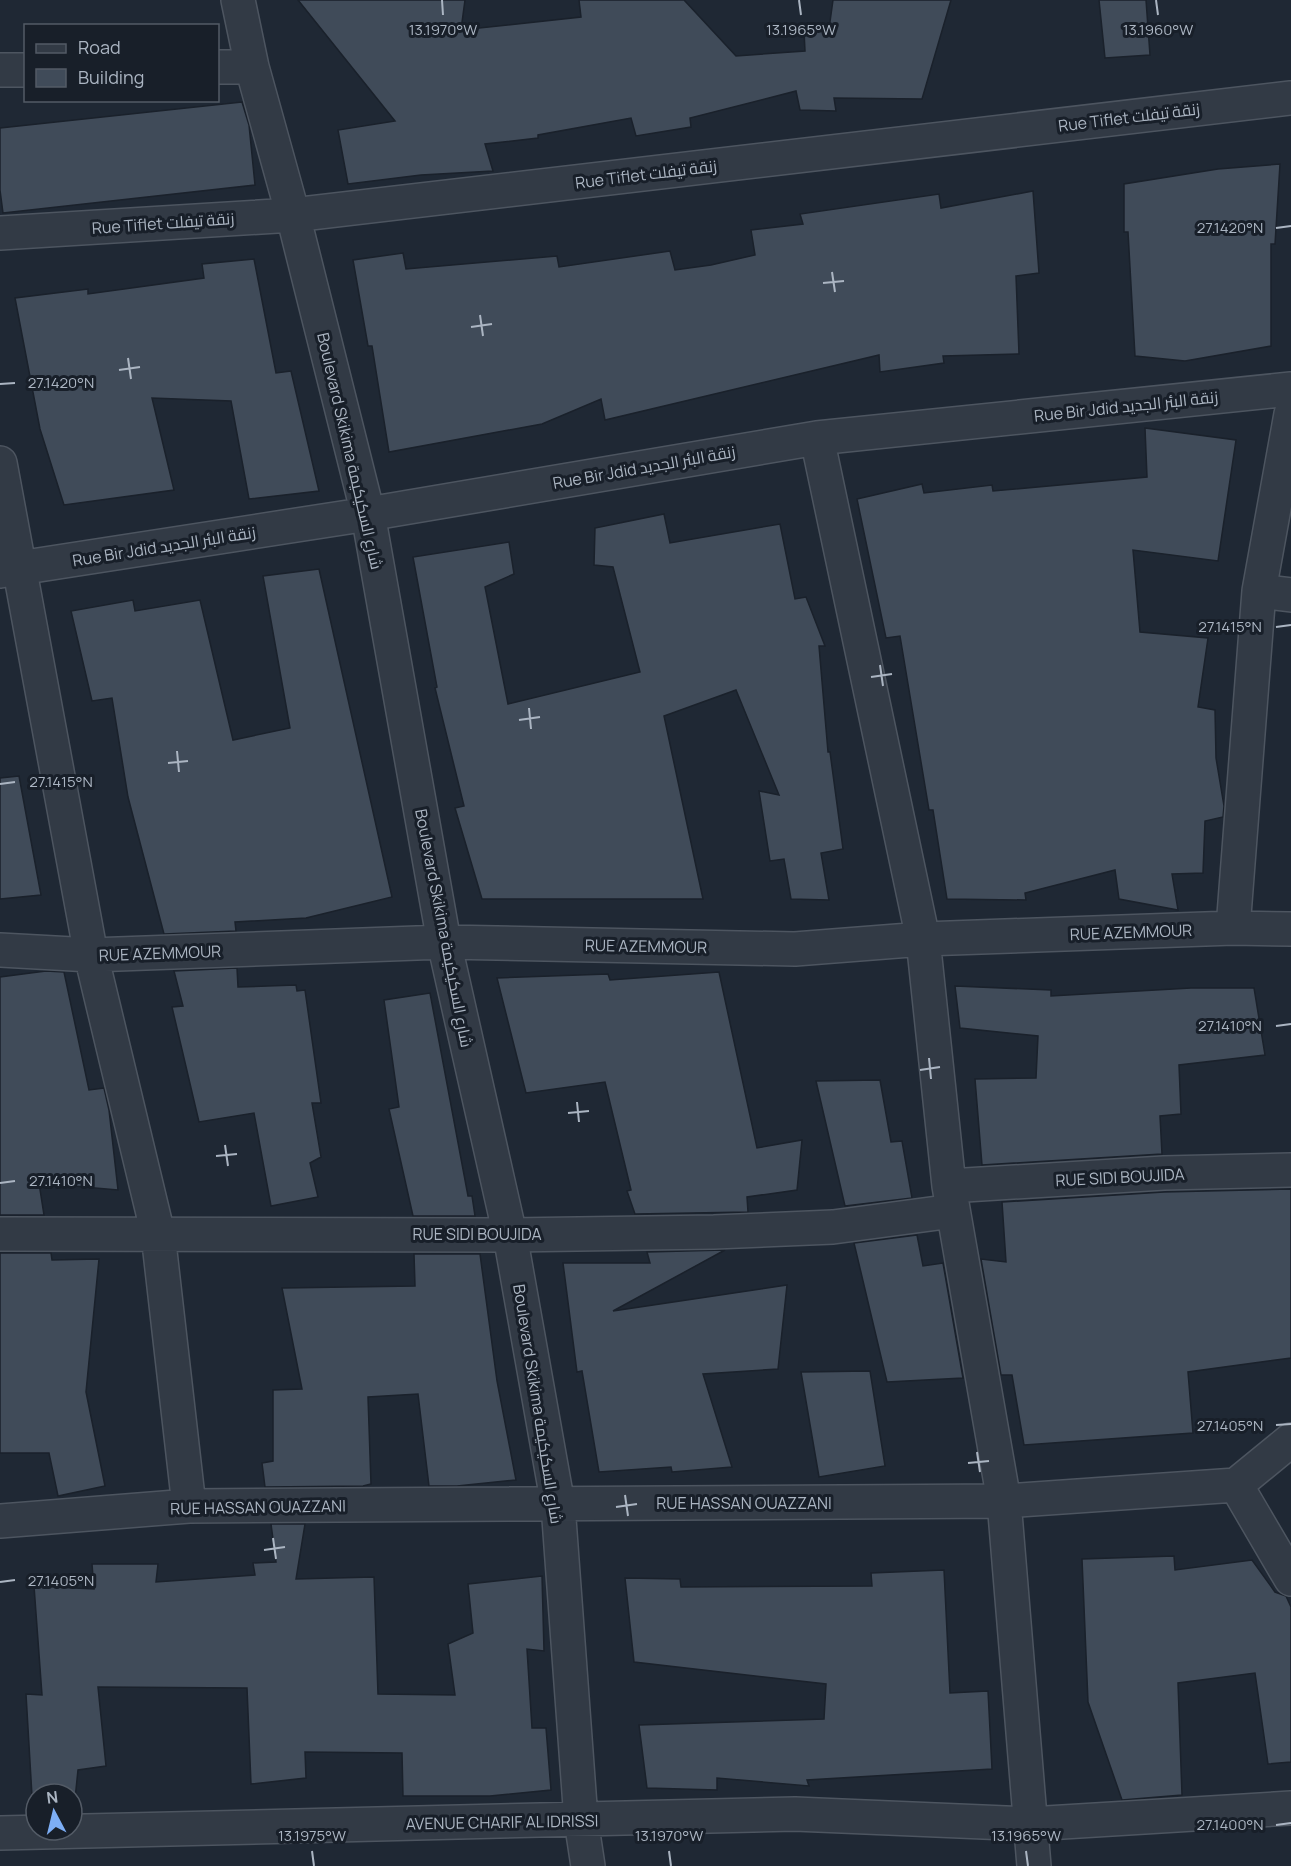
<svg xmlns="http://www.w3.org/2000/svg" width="1291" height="1866" font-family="Manrope,Cairo,sans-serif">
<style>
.building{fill:#404b59;stroke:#1a212b;stroke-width:1.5}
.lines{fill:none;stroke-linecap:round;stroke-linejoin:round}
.street-casing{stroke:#4d5560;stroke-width:36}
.street{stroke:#323a45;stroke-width:33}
.ticks{fill:none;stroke:#abb5c2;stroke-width:2}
.labels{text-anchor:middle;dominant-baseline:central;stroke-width:6;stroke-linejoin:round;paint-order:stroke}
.street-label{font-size:16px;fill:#abb5c2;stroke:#181f29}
.ticks-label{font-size:15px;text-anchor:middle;fill:#abb5c2;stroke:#181f29;stroke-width:6;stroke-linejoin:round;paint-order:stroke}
</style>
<rect width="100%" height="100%" fill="#1f2834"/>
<path class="building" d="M298 0H465L461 30 581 17 579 0H684L736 56 805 51 804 31 829 29 833 0H951L922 99 834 98 836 111 800 110 796 91 690 118 691 127 636 136 631 118 538 135V138L485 144 493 171 421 175 348 184 338 130 395 121Z
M1099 0H1146L1150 55 1105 58Z
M242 102 249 125 255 185 3 213 0 190V128Z
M1280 164 1275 244H1271V346L1185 361 1135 356 1128 232H1124V184L1218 169Z
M1033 191 1039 273 1016 276 1019 354 943 356 944 363 880 372 879 355 605 420 601 399 542 424 389 452 372 346H368L353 260 403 253 406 269 557 256 559 267 670 251 675 270 711 265 755 255 751 230 803 224 800 214 939 194 941 208Z
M254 259 276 373 291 371 319 491 249 499 231 401 152 398 174 490 64 505 40 429 15 298 88 289V294L204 278 202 264Z
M1145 428 1236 440 1218 561 1133 550 1140 632 1208 638 1198 707 1215 710 1216 758 1224 806 1223 817 1205 821 1203 873 1172 874 1178 910 1119 899 1115 870 1025 893 1026 900 947 899 933 810H929L900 636 886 638 857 499 922 484 924 493 992 485 993 491 1147 477Z
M664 514 670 543 780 524 795 599 806 597 825 646H819L828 752H830L843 849 821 853 829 900 791 899 784 859 770 861 759 791 779 795 736 690 664 716 703 899H482L455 808 464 806 435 688 437 687 413 557 509 542 514 574 485 587 508 704 640 672 613 567 594 565 595 528Z
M319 569 392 897 306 918 235 922 236 931 164 934 128 797 112 698 92 701 71 611 133 600 135 611 200 600 233 740 290 728 263 576Z
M19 776 41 895 0 899V778Z
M237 968 238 987 296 985 297 991 305 990 321 1103H312L321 1157 310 1163 318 1197 271 1206 254 1113 199 1122 172 1007 183 1006 174 971Z
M46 971 64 972 89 1090 104 1088 109 1110 118 1190 39 1183 44 1215H0V977Z
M719 972 757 1148 802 1140 797 1190 747 1197 748 1212 635 1214 627 1191 631 1190 605 1082 526 1093 497 978 608 974 610 980Z
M955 986 1051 990V996L1191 988H1254L1265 1055 1179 1065 1181 1114 1160 1116 1162 1154 982 1165 975 1079 1036 1078 1038 1036 960 1028Z
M430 993 468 1196H472L475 1216H413L389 1109 399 1107 384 1000Z
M880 1080 891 1142 902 1141 912 1198 845 1206 816 1081Z
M1291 1189V1358L1188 1372 1193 1433 1024 1445 1012 1375H1001L981 1259 1006 1262 1002 1202 1164 1192Z
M917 1235 923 1266 943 1263 963 1378 887 1382 854 1243Z
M725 1250 613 1311 787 1285 778 1369 703 1374 732 1467 672 1472 671 1467 599 1472 582 1371 577 1372 563 1263H650L647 1252Z
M0 1253H51L52 1260 99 1259 86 1392 105 1486 58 1496 49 1453H0Z
M414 1254H480L497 1381 516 1480 457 1486H429L418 1394 368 1397 371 1484 363 1486 265 1487 262 1463 273 1461V1390L302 1389 282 1288 415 1286Z
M870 1371 885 1466 819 1477 801 1372Z
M271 1524H305L296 1579 374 1577 378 1694 455 1695 448 1644 473 1633 468 1584 542 1576 544 1651 527 1649 532 1728H546L551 1790 490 1796H403L402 1753 305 1752 306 1778 251 1784 247 1688 98 1687 106 1766 78 1770 75 1799H72V1794H36V1796H32L26 1694 42 1695 34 1586 94 1589 92 1564H158L156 1582 255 1575 253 1563 276 1562Z
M1174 1556 1175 1570 1252 1560 1275 1592 1286 1596 1291 1607V1762L1268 1764 1255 1673 1178 1683 1182 1795 1122 1800 1088 1702 1082 1559Z
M944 1570 950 1693 988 1691 992 1769 807 1780 809 1786 717 1778V1790L647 1788 639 1725 824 1719 826 1684 634 1662 625 1578 680 1579 681 1587 872 1586 871 1573Z"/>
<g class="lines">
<defs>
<path id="street" d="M238 0 252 67 293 215 368 514 444 942 510 1235 558 1505 581 1820 588 1866
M218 67H252
M0 70H26
M0 233 293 215 1291 98
M817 438 923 939 949 1186 1004 1501 1034 1866
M0 463 91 955 158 1234 189 1506
M0 571 368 514 817 438 1291 389
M1259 591 1291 595
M1233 928 1259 591 1291 414
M0 950 91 955 444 942 795 949 923 939 1233 928 1291 929
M949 1186 1164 1173 1291 1170
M0 1234 510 1235 714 1232 833 1227 953 1211
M1236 1485 1291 1579
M1236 1485 1291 1440
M0 1521 189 1506 1004 1501 1236 1485
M0 1833 795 1814 1030 1824 1291 1808"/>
</defs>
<use href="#street" class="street-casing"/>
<use href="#street" class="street"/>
</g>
<path class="ticks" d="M442 0 443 15M799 0 801 15M1156 0 1158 15M1276 228 1291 226M832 272 835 292M823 283 844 281M480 315 483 336M471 327 492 324M128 358 131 379M119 370 140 367M0 384 15 383M1276 627 1291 625M880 665 883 686M871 677 892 674M529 708 531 729M519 720 540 717M177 751 179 772M168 763 188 761M0 784 15 782M1276 1026 1291 1024M929 1058 931 1079M920 1070 940 1067M577 1102 579 1122M568 1113 589 1111M225 1145 228 1166M216 1156 237 1154M0 1183 15 1181M1276 1425 1291 1424M977 1452 980 1472M968 1463 989 1461M625 1495 628 1516M616 1507 637 1504M273 1538 276 1559M264 1550 285 1547M0 1582 15 1580M1276 1825 1291 1823M312 1851 314 1866M669 1851 671 1866M1026 1851 1028 1866"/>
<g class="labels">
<g class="street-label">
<text transform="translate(1129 117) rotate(-7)">Rue Tiflet زنقة تيفلت</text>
<text transform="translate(646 174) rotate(-7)">Rue Tiflet زنقة تيفلت</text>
<text transform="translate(163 223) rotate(-4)">Rue Tiflet زنقة تيفلت</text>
<text transform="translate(1126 406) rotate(-6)">Rue Bir Jdid زنقة البئر الجديد</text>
<text transform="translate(350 451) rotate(77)">Boulevard Skikima شارع السكيكيمة</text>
<text transform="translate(644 467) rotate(-10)">Rue Bir Jdid زنقة البئر الجديد</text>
<text transform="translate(164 546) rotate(-9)">Rue Bir Jdid زنقة البئر الجديد</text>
<text transform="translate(444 928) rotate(79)">Boulevard Skikima شارع السكيكيمة</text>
<text transform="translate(1131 932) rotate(-2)">RUE AZEMMOUR</text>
<text transform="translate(646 946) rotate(1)">RUE AZEMMOUR</text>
<text transform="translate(160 953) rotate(-2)">RUE AZEMMOUR</text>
<text transform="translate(1120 1177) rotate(-3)">RUE SIDI BOUJIDA</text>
<text x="477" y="1234">RUE SIDI BOUJIDA</text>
<text transform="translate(538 1404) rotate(81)">Boulevard Skikima شارع السكيكيمة</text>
<text x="744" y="1503">RUE HASSAN OUAZZANI</text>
<text transform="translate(258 1507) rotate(-1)">RUE HASSAN OUAZZANI</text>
<text transform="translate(502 1822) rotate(-1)">AVENUE CHARIF AL IDRISSI</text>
</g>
</g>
<g class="ticks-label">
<text x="443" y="35">13.1970°W</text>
<text x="801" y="35">13.1965°W</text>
<text x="1158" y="35">13.1960°W</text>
<text x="1230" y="233">27.1420°N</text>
<text x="61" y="388">27.1420°N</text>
<text x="1230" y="632">27.1415°N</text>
<text x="61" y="787">27.1415°N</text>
<text x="1230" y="1031">27.1410°N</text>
<text x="61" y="1186">27.1410°N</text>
<text x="1230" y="1431">27.1405°N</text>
<text x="61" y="1586">27.1405°N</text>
<text x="1230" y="1830">27.1400°N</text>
<text x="312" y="1841">13.1975°W</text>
<text x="669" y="1841">13.1970°W</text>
<text x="1026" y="1841">13.1965°W</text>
</g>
<rect x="24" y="24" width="195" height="78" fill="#181f29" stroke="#535b66" stroke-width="1.5"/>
<rect x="36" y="44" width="30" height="9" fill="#323a45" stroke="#535b66" stroke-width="1.5"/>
<text x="78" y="54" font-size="18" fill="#abb5c2">Road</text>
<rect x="36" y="69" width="30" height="18" fill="#404b59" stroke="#535b66" stroke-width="1.5"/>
<text x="78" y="84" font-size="18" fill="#abb5c2">Building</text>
<g transform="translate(54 1812) rotate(353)"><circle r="28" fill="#181f29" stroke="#535b66" stroke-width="1.5"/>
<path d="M0-4.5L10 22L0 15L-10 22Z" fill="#7daef5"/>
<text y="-9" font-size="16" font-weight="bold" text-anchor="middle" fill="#abb5c2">N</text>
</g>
</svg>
